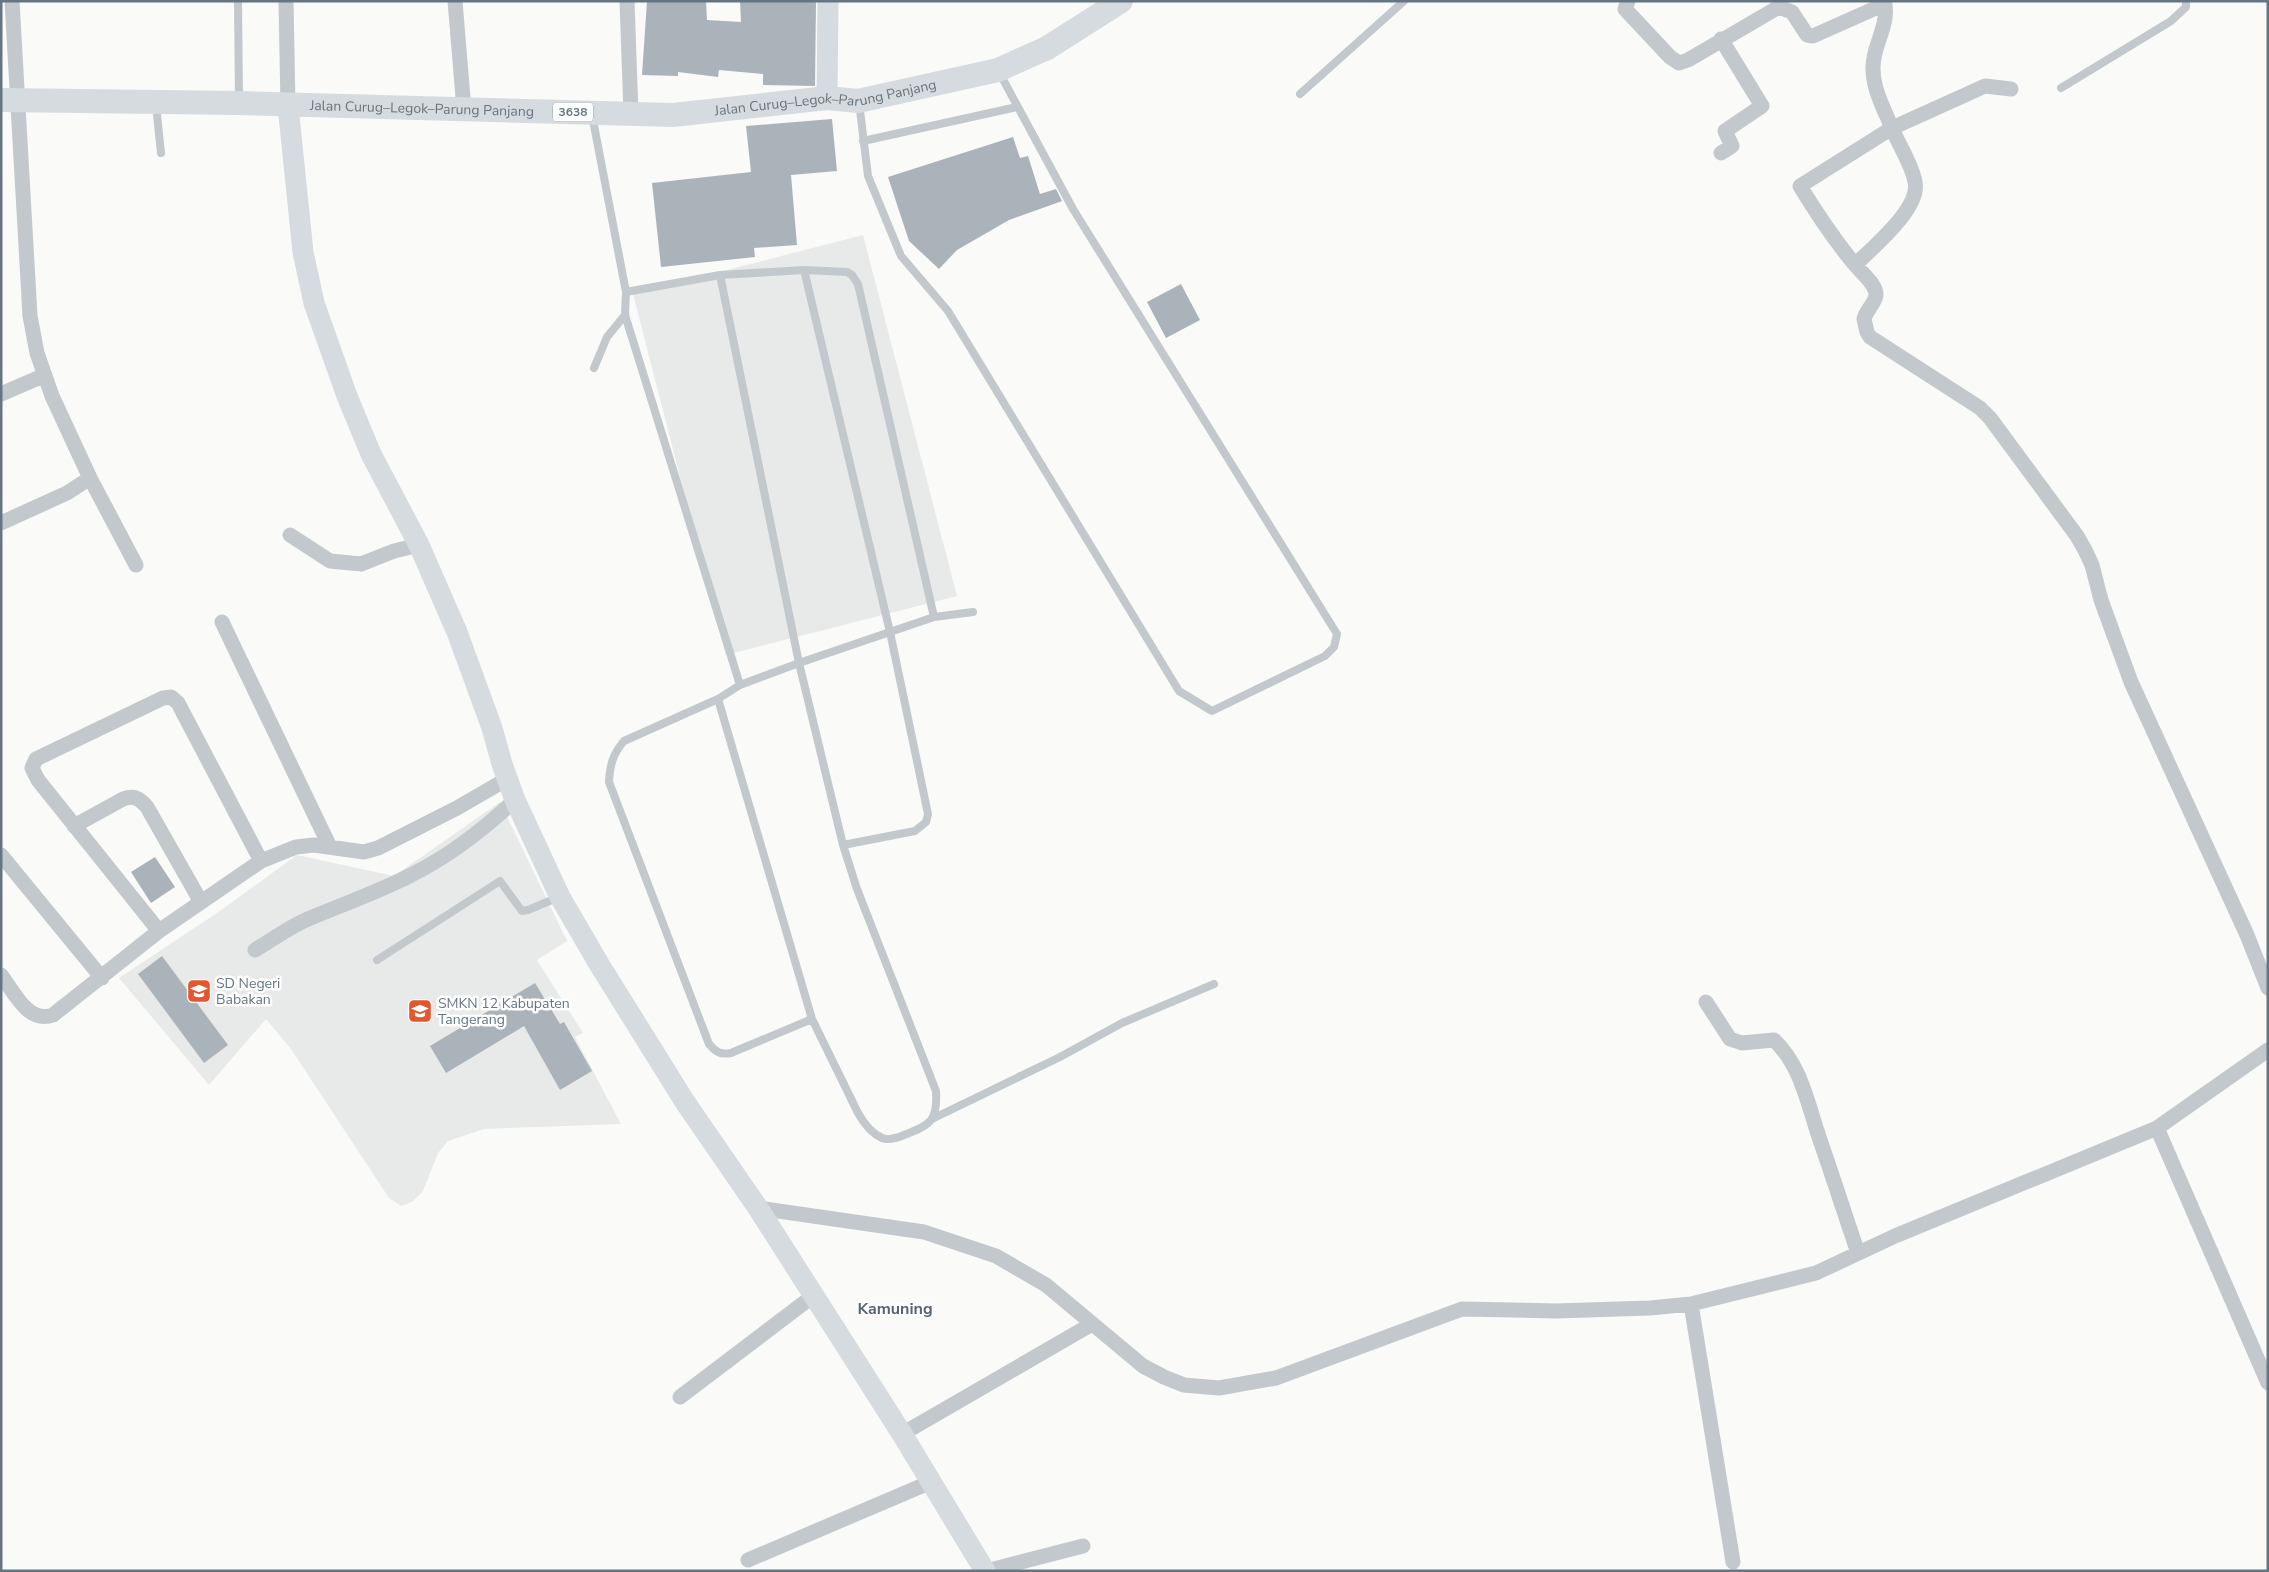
<svg xmlns="http://www.w3.org/2000/svg" width="2269" height="1572" font-family="'Nunito Sans',sans-serif">
<style>
.built{fill:#e8e9e9}
.building{fill:#aab3b9}
.lines{fill:none;stroke-linecap:round;stroke-linejoin:round}
.lane{stroke:#c3c8cc;stroke-width:8}
.street{stroke:#c3c8cc;stroke-width:15}
.secondary{stroke:#d6dbdf;stroke-width:21}
.primary{stroke:#d6dbdf;stroke-width:24}
.labels{text-anchor:middle;dominant-baseline:central;stroke-width:5;stroke-linejoin:round;paint-order:stroke}
.shield{fill:#fff;stroke:#939fa8;stroke-width:1}
.shield-label{font-size:12px;font-weight:bold;fill:#657683}
.street-label{font-size:14px;fill:#657683;stroke:#fff}
.poi-label{font-size:14px;fill:#657683;stroke:#fff;text-anchor:start}
.quarter-label{font-size:16px;font-weight:bold;fill:#57646e;stroke:#fff}
</style>
<rect width="100%" height="100%" fill="#fafaf8"/>
<path class="built" d="M863 235 957 596 726 655 633 294Z
M500 802 567 941 537 960 583 1033 575 1037 621 1124 484 1129 448 1141 438 1153 423 1191 412 1202 401 1206 389 1198 291 1049 266 1019 209 1085 119 978 217 913 297 855 394 876Z"/>
<path class="building" d="M647 1H706L707 20 741 22 740 1H816L815 86 763 85V74L719 70 718 77 678 72V76L642 75Z
M832 119 837 171 791 175 797 245 754 248 755 257 661 267 652 183 751 172 746 126Z
M1013 137 1020 158 1028 156 1040 194 1056 189 1062 201 1009 220 957 250 939 269 909 241 888 177Z
M1181 284 1200 320 1166 338 1147 302Z
M155 857 175 887 151 903 131 872Z
M162 956 228 1045 204 1063 138 974Z
M535 983 560 1024 564 1022 592 1071 560 1090 524 1026 446 1073 430 1046Z"/>
<g class="lines">
<path class="lane" d="M238 1 239 101
M2061 88 2171 21 2186 7V1
M1300 94 1404 1
M859 102 868 176 901 256 948 311 1179 691 1212 711 1325 656 1334 647 1337 634 1073 209 999 72
M156 105 161 153
M592 115 626 292 625 315 740 685
M863 141 1017 107
M804 270 847 272 852 275 858 284 934 617
M626 292 720 275 804 270 890 632 928 814 926 822 915 831 843 845
M594 368 607 337 625 315
M718 699 812 1019 858 1113C863 1122 871 1133 882 1138 889 1141 897 1138 904 1135 930 1125 938 1121 936 1091L857 889 843 845 799 663 720 275
M377 960 500 881 522 911 528 910 559 897
M812 1019 731 1053C720 1055 716 1052 709 1044L609 782C610 764 613 754 624 741L718 699 740 685 799 663 934 617 973 612
M932 1119 1060 1057 1122 1023 1214 984"/>
<path class="street" d="M286 1 288 106
M455 1 464 110
M627 1 631 114
M1628 1 1625 9 1670 57 1679 63 1688 60 1779 7 1792 12 1807 35 1813 36 1885 4
M1884 1C1890 19 1877 40 1874 58 1869 82 1883 107 1892 128L1985 86 2011 89
M1721 153 1732 146 1725 131 1762 106 1721 39
M1855 265C1872 248 1921 208 1915 182 1912 164 1899 146 1892 128L1800 186C1817 214 1835 241 1856 266 1863 274 1876 284 1876 295 1875 304 1866 310 1864 319L1867 332 1870 337 1980 408 1990 418 2077 536 2085 550 2092 565 2101 600 2131 682 2247 935 2268 988
M1 394 45 375
M90 478 136 565
M1 523 67 493 90 478 52 396 37 353 30 316 12 1
M290 535 330 561 361 564 394 551 419 545
M222 622 330 847
M74 826 123 799C134 795 139 798 147 807L201 902
M1 855 102 978
M159 931 38 780 32 768 36 759 163 698 171 697 178 703 261 861
M255 950C272 940 289 927 308 919 343 904 379 892 413 874 451 855 484 829 515 800
M1 975C14 992 28 1024 53 1015L159 931 261 861 296 847 314 845 364 852 378 848 457 808 507 779
M1706 1002 1730 1039 1742 1043 1774 1040C1801 1065 1808 1105 1820 1140 1833 1177 1845 1215 1858 1253
M2157 1128 2268 1383
M758 1208 924 1232 996 1256 1046 1285 1143 1366 1164 1377 1184 1385 1219 1388 1276 1378 1462 1309 1556 1311 1650 1308 1691 1304 1816 1273 1895 1236 2157 1128 2268 1050
M1691 1304 1733 1562
M680 1397 813 1296
M902 1434 1092 1324
M748 1560 931 1482
M986 1571 1083 1546"/>
<path class="secondary" d="M827 98 828 1
M288 106 303 252 314 303 347 396 371 454 419 545 457 632 492 728 502 764 515 800 560 897 599 964 685 1102 758 1208 902 1434 985 1571"/>
<path class="primary" id="s1" d="M1 100 239 103 673 115 827 98 858 101 998 70 1047 48 1121 1"/>
</g>
<defs>
<symbol id="school-square" viewBox="-11 -11 22 22"><rect x="-9" y="-9" width="18" height="18" rx="4" fill="#e4572e" stroke="#fff"/><path d="M0-5L7-2L0 1L-7-2ZM-4 1L0 2.5L4 1V4Q0 6-4 4Z" fill="#fff"/></symbol>
</defs>
<g fill-rule="evenodd">
<use href="#school-square" x="185" y="977" width="28" height="28"/>
<use href="#school-square" x="406" y="997" width="28" height="28"/>
</g>
<g class="labels">
<rect class="shield" x="553" y="102.5" width="40" height="19" rx="4"/>
<g class="shield-label">
<text x="573" y="112">3638</text>
</g>
<g class="street-label">
<text stroke="none"><textPath href="#s1" startOffset="826">Jalan Curug–Legok–Parung Panjang</textPath></text>
<text stroke="none"><textPath href="#s1" startOffset="421">Jalan Curug–Legok–Parung Panjang</textPath></text>
</g>
<g class="poi-label">
<text x="216" y="983">SD Negeri<tspan x="216" dy="16">Babakan</tspan></text>
<text x="438" y="1003">SMKN 12 Kabupaten<tspan x="438" dy="16">Tangerang</tspan></text>
</g>
<g class="quarter-label">
<text x="895" y="1309">Kamuning</text>
</g>
</g>
<rect width="2269" height="1572" fill="none" stroke="#657683" stroke-width="5"/>
</svg>
